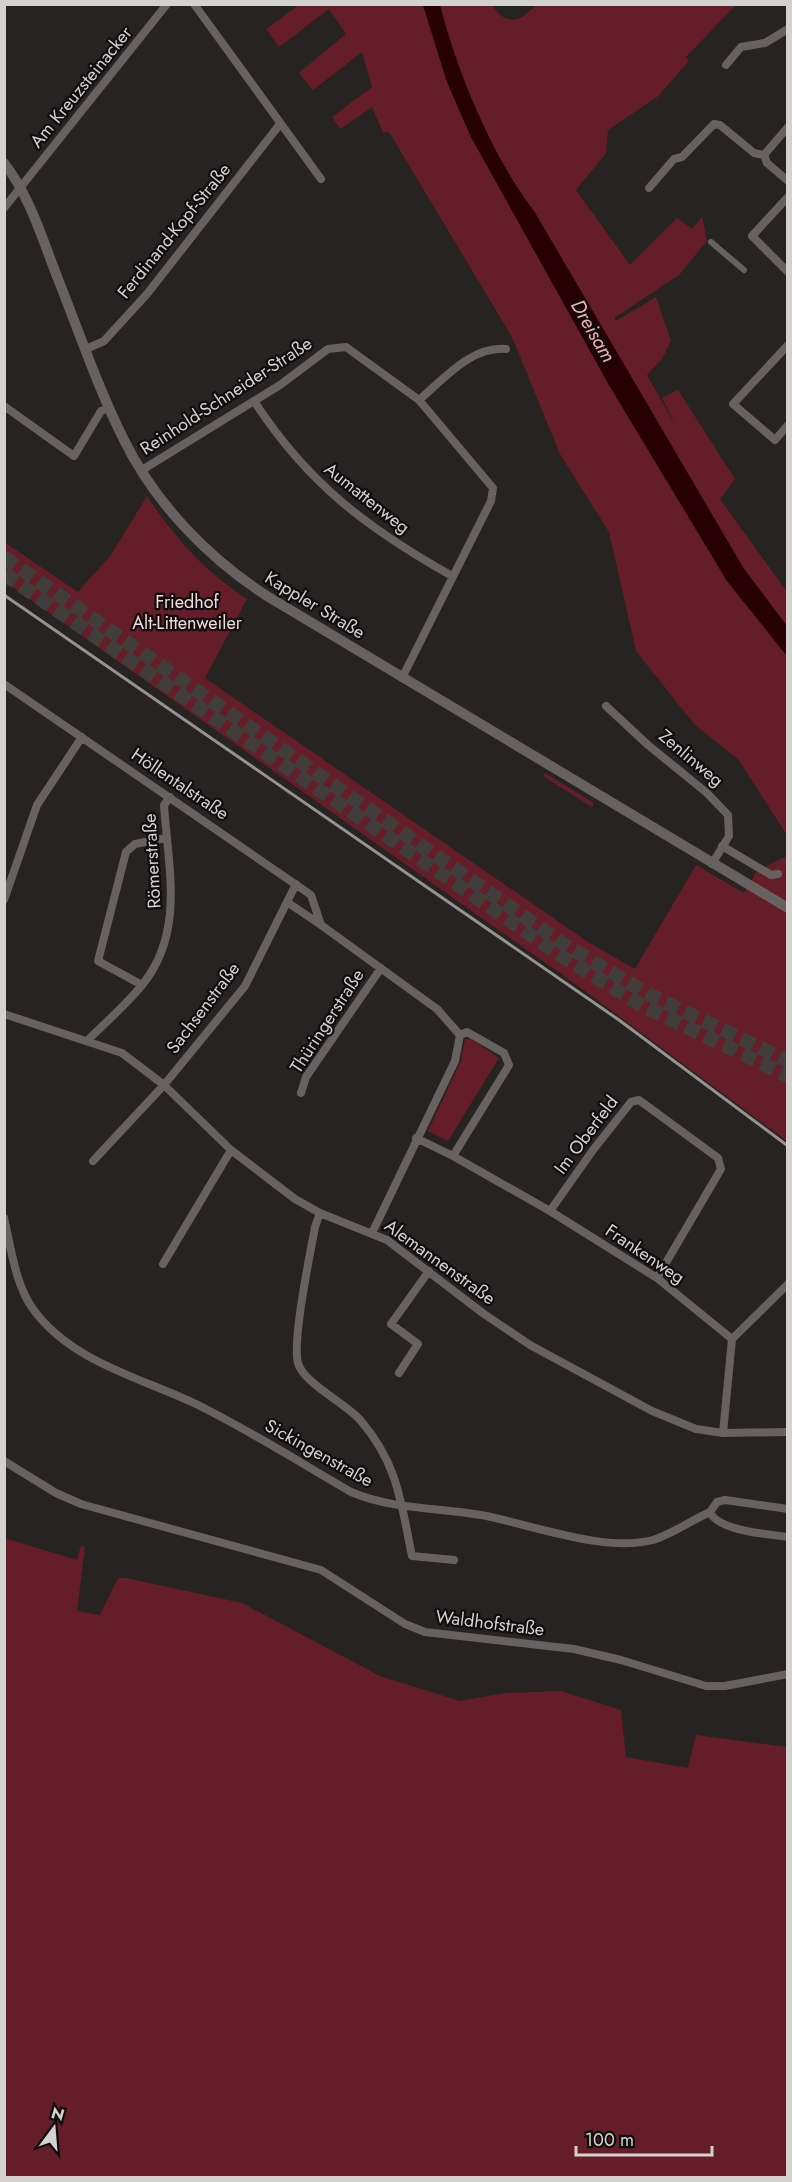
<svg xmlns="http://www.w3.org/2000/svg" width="792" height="2182" font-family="Jost,sans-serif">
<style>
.green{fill:#651d29}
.water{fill:#270006}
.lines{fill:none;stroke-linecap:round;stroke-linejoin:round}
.trunk-tunnel{stroke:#423d3d;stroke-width:14;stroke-dasharray:14 7;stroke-linecap:butt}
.pedestrian{stroke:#676161;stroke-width:6}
.minor{stroke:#676161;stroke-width:8}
.tertiary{stroke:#676161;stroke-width:10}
.rail{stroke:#969292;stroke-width:3}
.labels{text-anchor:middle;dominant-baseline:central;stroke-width:4.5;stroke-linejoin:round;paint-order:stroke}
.street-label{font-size:18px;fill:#d4d1d1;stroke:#0f0d0d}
.park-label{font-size:18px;fill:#f3d9da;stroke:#0f0d0d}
.water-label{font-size:20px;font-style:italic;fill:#f6acb1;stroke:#0f0d0d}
</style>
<rect width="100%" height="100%" fill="#282323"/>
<path class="green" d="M299 5H423L447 82 471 137 609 385 727 581 787 656V835L738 759 694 724 636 651 609 532 560 454 512 337 389 132H383L372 107 340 129 332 117 372 87 362 52 313 90 299 73 346 34 329 9 279 47 266 29Z
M440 5H492C507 27 520 22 536 5H736L686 57 689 61 657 97 608 130 606 153 576 190 630 265 677 218 692 229 702 217 707 241 679 275 614 318 616 321 656 297 671 341 662 359 647 375 678 430 662 398 678 390 735 479 720 499 787 592V626L744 569 534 211C493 159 456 69 440 5Z
M147 496C174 537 205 572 247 599L205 678 588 942 635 969 696 865 744 893 757 871 787 856V1141L581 988 10 585 5 576 4 542 78 592 111 555Z
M545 773 594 803 592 807 543 776Z
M465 1039H471L499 1058 448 1141 428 1131 461 1061Z
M4 1538 77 1560 81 1545 85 1547 77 1611 100 1615 118 1578H126L242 1603 380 1676 460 1701 505 1693 561 1691 621 1710 626 1757 688 1768 696 1735 787 1747V2177H5Z"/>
<path class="water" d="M423 5H440C456 69 493 159 534 211L744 569 787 626V656L727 581 609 385 471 137 447 82Z"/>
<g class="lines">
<path class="trunk-tunnel" d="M4 557 565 945 650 995 788 1061
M4 574 563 957 643 1006 788 1076"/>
<path class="pedestrian" d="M711 242 744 270"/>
<path class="minor" d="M194 4 321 179
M726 65 741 47 765 43 788 29
M764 155 788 127
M764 155 767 163 788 181
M649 188 674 159 682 157 714 124 720 125 754 153 764 155
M788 197 752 236 788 272
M4 208 167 4
M788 345 733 404 775 440 788 425
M86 349 104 341 147 294 280 124
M419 400C444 379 471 346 506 349
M254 401C308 484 367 528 452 576
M4 406 74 456 101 411 109 408
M142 470 280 385 328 349 346 347 419 400 493 488 491 501 402 678
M4 684 311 895 321 925 437 1009 460 1035 455 1061 372 1233
M606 706 648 745 707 793 728 815 729 836 712 864
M722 846 771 875 778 874
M4 900 37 805 82 737
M287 902 321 925
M142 985 98 961 126 852 135 844 166 838
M4 1014 122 1053 164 1085 231 1150 295 1199 320 1213 387 1240 484 1314 530 1345 652 1411 696 1429 723 1433 788 1432
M88 1040C106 1022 127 1004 143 984 185 931 168 867 164 805L170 797
M301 1093 306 1077 381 968
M416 1138 453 1156 550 1211 657 1278 732 1339
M453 1156 509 1065 504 1053 467 1032 460 1035
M93 1161 164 1085 245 986 296 884
M550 1211 593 1150 631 1102 639 1100 718 1158 721 1169 657 1278
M320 1213 315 1227C310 1255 292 1340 298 1363 303 1383 347 1404 361 1421 398 1464 401 1503 412 1556L454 1560
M4 1218C11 1247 15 1284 33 1309 72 1363 143 1378 200 1406 252 1432 301 1463 351 1492 394 1510 436 1507 481 1515 531 1524 603 1553 653 1540 672 1534 692 1520 710 1512
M163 1264 231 1150
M732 1339 788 1284
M399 1373 418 1344 391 1324 429 1271
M723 1433 732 1339
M4 1461 56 1493 81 1504 321 1570 405 1624 425 1632 574 1649 621 1660 706 1686H725L788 1674
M710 1512C718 1531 768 1534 788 1537
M710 1512 717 1502 725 1500 788 1509"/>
<path class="tertiary" d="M4 163C30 196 43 241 58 279 79 332 98 388 124 440 155 503 208 558 267 596L788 908"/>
<path class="rail" d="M4 595 619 1020 788 1146"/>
</g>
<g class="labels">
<g class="street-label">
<text transform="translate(81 87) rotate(-51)">Am Kreuzsteinacker</text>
<text transform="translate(174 231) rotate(-51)">Ferdinand-Kopf-Straße</text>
<text transform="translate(226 396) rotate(-33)">Reinhold-Schneider-Straße</text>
<text transform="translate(367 498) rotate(38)">Aumattenweg</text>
<text transform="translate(315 605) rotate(31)">Kappler Straße</text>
<text transform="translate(691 758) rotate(40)">Zenlinweg</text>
<text transform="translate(180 784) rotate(34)">Höllentalstraße</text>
<text transform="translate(152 861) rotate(-93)">Römerstraße</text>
<text transform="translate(203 1008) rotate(-53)">Sachsenstraße</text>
<text transform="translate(327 1021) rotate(-57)">Thüringerstraße</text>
<text transform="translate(586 1135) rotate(-53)">Im Oberfeld</text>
<text transform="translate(645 1254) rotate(34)">Frankenweg</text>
<text transform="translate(440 1262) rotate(36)">Alemannenstraße</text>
<text transform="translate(319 1453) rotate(29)">Sickingenstraße</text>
<text transform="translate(490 1623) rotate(7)">Waldhofstraße</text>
</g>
<g class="park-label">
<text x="187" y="602">Friedhof<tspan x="187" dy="21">Alt-Littenweiler</tspan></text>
</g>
<g class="water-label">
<text transform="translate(593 331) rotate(60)">Dreisam</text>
</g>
</g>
<rect width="792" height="2182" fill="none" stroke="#d4d1d1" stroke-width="12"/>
<g transform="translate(54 2128) rotate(16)" stroke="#0f0d0d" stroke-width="4.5" paint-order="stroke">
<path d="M0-4.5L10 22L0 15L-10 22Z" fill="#d4d1d1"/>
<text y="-9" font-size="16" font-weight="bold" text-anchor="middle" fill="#d4d1d1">N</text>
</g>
<path d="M576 2146v9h136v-9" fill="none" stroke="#d4d1d1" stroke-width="3"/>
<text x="585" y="2146" font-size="18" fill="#d4d1d1" stroke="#0f0d0d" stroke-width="4.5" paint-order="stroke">100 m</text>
</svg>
